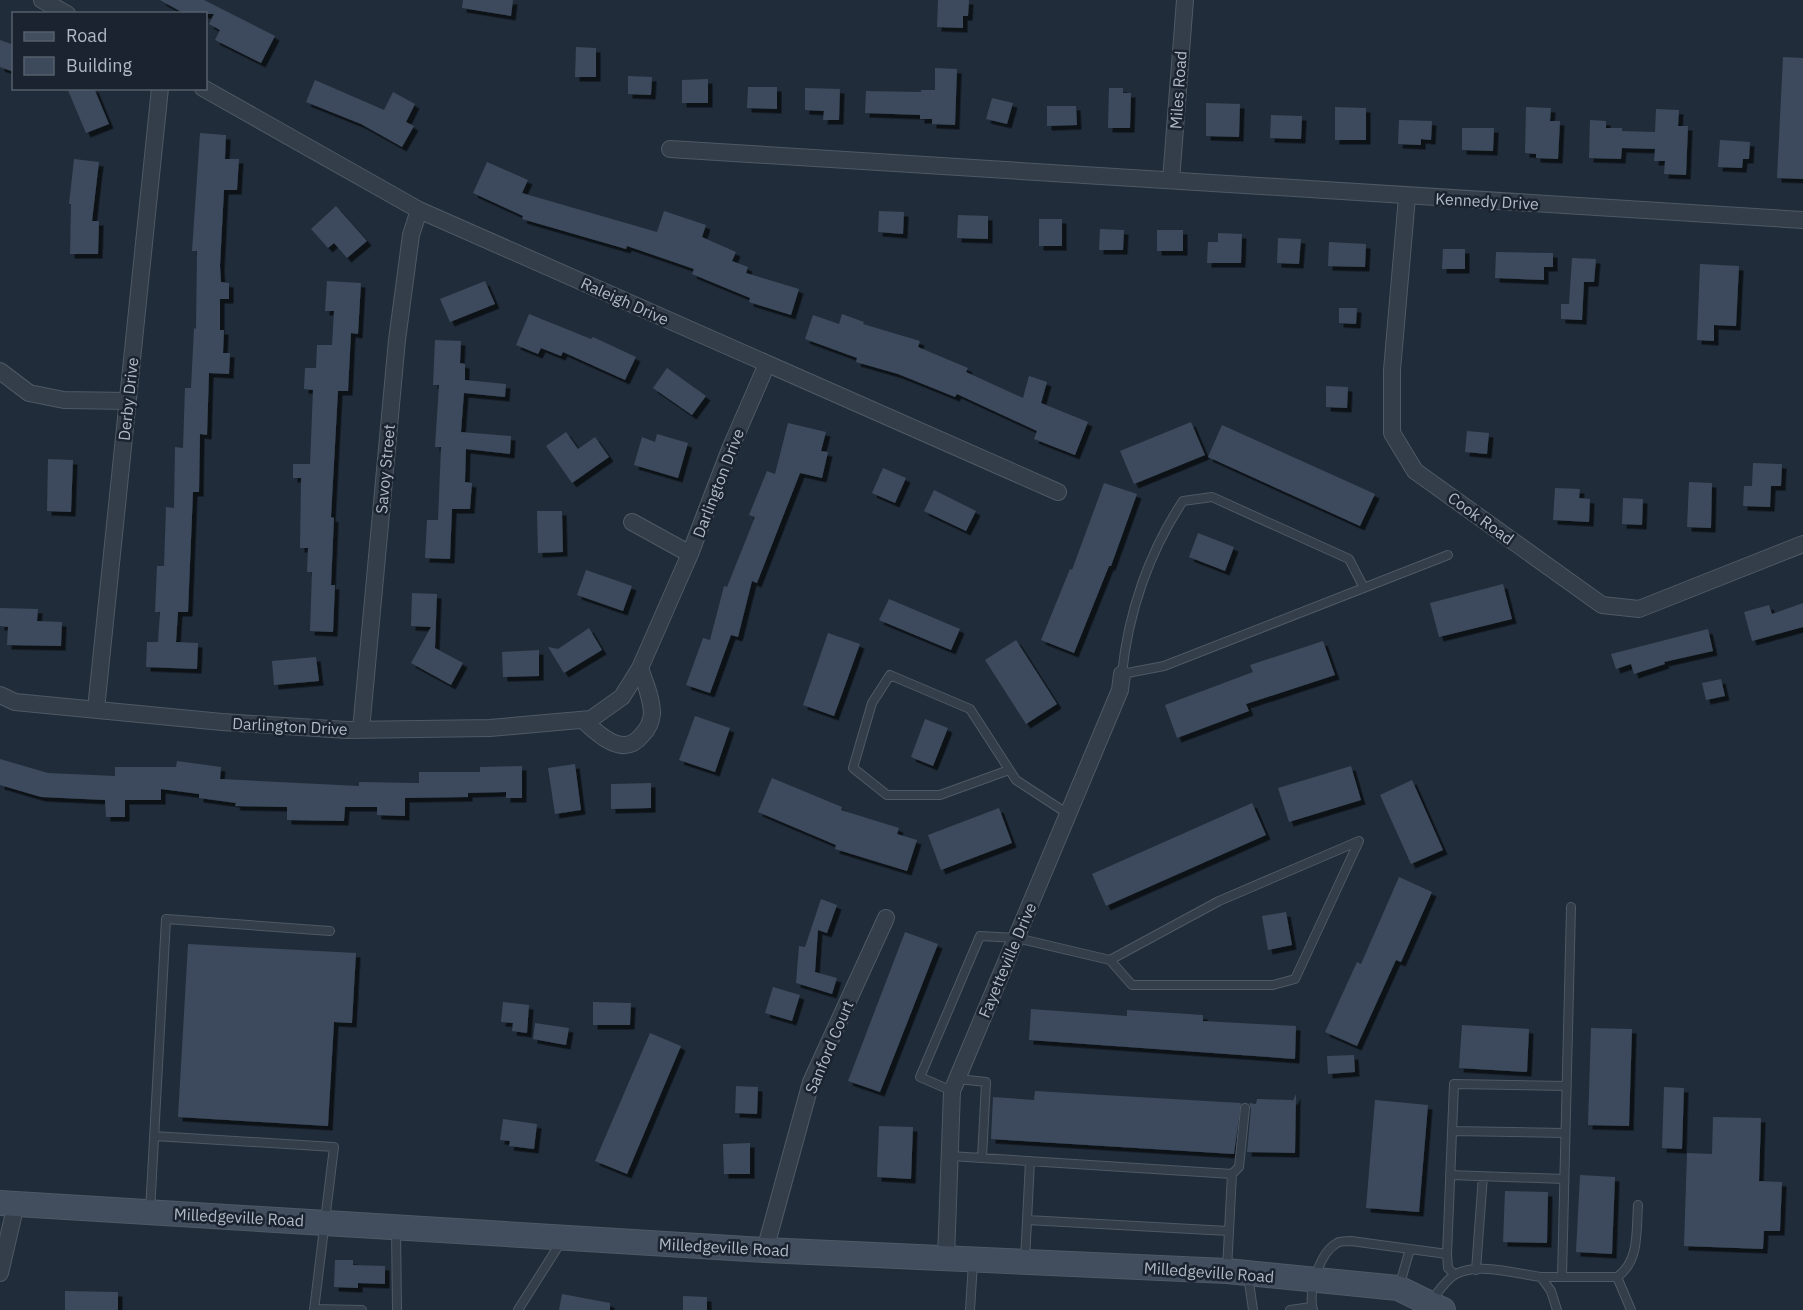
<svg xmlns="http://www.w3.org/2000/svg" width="1803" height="1310" font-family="'IBM Plex Sans',sans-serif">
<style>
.building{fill:#3c4a5b;filter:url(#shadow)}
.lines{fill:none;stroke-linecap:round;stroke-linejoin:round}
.lane-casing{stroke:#4f5965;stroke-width:10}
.street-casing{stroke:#4f5965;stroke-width:18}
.secondary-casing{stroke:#4f5965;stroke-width:26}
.lane{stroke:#343e4b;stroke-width:8}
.street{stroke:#343e4b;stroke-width:16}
.secondary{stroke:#424d5e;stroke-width:24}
.labels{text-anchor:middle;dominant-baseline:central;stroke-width:5;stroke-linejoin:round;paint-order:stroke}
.street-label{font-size:16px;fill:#afb9c7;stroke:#1a232f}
</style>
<defs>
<filter id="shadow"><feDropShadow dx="4.5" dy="4.5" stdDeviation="0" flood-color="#0009"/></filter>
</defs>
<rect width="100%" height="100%" fill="#202c3a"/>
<path class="building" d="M160 0H204L275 36 261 63 215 40 220 30 209 24 214 14H185Z
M463 0H513L511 16 462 8Z
M938 0H969L968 16H963V28L937 27Z
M0 40 14 45V72L0 67Z
M576 47 596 48V77H575Z
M1783 57 1803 58V179L1777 178Z
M935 68 957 69 955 125 932 124V119H920V115L865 113 866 91 921 92V90H935Z
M628 76 652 77 651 95 628 94Z
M708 79V103H682V80Z
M315 80 384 110 393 92 415 104 406 122 414 126 402 147 361 124 306 102Z
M748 87H777V109L747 108Z
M67 88H94L109 124 86 133Z
M805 88 840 89 839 120H823L824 111 805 110Z
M1109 88H1123V93H1131L1130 128H1108Z
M992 98 1013 103 1007 124 986 119Z
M1206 103 1240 104 1239 137 1206 136Z
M1047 106H1076L1077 125 1047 126Z
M1335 107 1366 108V140H1335Z
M1526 107 1551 108 1550 121H1560L1558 159 1536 158V154L1525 153Z
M1656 109 1679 110 1678 126H1688L1686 175 1664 174 1665 161H1654L1655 149 1622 148 1621 159 1589 158 1590 120 1606 121V128H1622V131L1655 132Z
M1271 115 1302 116 1301 139 1270 138Z
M1399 120 1432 121 1431 140 1421 139V145L1398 144Z
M1462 128H1494L1493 151 1462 150Z
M200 133 226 135 225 159H239L237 190H224L220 266 221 282 229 283V299H220V330H224L223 353H230L229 374 209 373 207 435 200 434 199 492H193L188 612H178L176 642 198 643 197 669 146 667 147 642H158L160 612H155L157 566H164L166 507 174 508 175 447 183 448 185 388H191L194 328 196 329 197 251H192Z
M1720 140 1750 142 1749 159H1743L1742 168 1718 167Z
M74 159 99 162 92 221H99L98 254H70L71 204H69Z
M487 162 528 180 522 193 657 232 664 211 706 225 702 237 736 252 732 261 748 267 746 273 799 289 791 315 749 302 750 298 692 274 694 269 627 246 626 249 522 219 523 216 473 193Z
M336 206 367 241 347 258 334 243 328 248 311 229Z
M879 211 904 212 903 234 878 232Z
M958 215 988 216V239L957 238Z
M1039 219H1062V246H1039Z
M1100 229 1124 230 1123 250H1099Z
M1157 230H1183V251H1157Z
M1218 233 1242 234 1241 263H1207L1208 242H1218Z
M1278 238 1301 239 1299 264 1277 263Z
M1329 242 1366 244 1365 267 1328 266Z
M1443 249H1465V269H1442Z
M1496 252 1553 253V267H1544V280L1495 278Z
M1572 258 1596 259 1594 282H1584L1582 320 1561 319V304H1569Z
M1700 264 1739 266 1736 326 1714 325V341L1697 340Z
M327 281 361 283 358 334 351 333 348 391H338L331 517 334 518 331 585H335L333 632 310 631 312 572H307L308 548H300L301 478H293V464H310L313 390 304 389 305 368H316L317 345H332L334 311H325Z
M485 281 495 304 450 322 440 299Z
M1339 308H1357L1356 324 1339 323Z
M529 314 591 339 593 337 636 357 625 380 563 352 561 356 541 348 538 354 516 345Z
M842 314 864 322 863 324 920 341 918 347 968 368 966 372 1023 398 1029 376 1047 382 1041 403 1088 422 1075 455 1034 439 1037 431 957 394 955 397 898 374 856 362 857 358 805 339 813 315 839 324Z
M435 340 461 341 460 363 465 364V380L506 384 505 397 464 393 461 432 511 436 510 454 466 449 465 482 472 483 470 509H452L450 559 425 558 427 520H438L441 447H435L439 385H433Z
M667 368 706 396 692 415 653 388Z
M1326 386 1348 387 1347 408 1326 407Z
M1191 422 1205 455 1134 484 1120 451Z
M788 423 826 432 821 451 828 452 822 478 800 473 757 583 752 581 738 637 731 635 710 693 686 685 703 638 710 640 724 586 727 587 755 517 749 515 767 471 775 474Z
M1222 425 1375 494 1360 526 1208 457Z
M1467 431 1489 433 1487 454 1465 452Z
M566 432 578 449 595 437 609 457 572 483 546 446Z
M657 434 688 443 678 478 634 465 642 437 655 442Z
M48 459 73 460 71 512 47 511Z
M1753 463 1782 464 1781 486H1771L1770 507 1743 506 1744 486H1752Z
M883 468 906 478 895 503 872 493Z
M1689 482 1712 483 1711 528 1687 527Z
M1104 483 1137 494 1111 566H1109L1074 653 1041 640 1070 569 1072 570Z
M1555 488 1580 489 1579 498 1590 499 1589 522 1553 520Z
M934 490 976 511 966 531 924 511Z
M1623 498 1643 499 1642 525 1622 524Z
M537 511H562L563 552 538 553Z
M1198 533 1234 547 1225 571 1189 557Z
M586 570 632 586 623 611 577 595Z
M1503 584 1512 619 1439 637 1430 603Z
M412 593 437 594 435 648 463 663 451 685 411 663 431 627 411 626Z
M889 599 960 629 951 650 879 620Z
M1803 603V627L1752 641 1744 612 1769 605 1772 614Z
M0 608 38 609 37 621 62 622 61 646 7 645 8 627 0 626Z
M589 628 602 650 564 673 548 647 558 649Z
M1708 629 1713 651 1664 662 1665 664 1634 674 1631 664 1616 669 1611 654Z
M828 633 860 644 834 716 803 705Z
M1016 640 1057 704 1026 724 985 660Z
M1323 641 1335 675 1246 704 1249 711 1177 738 1165 705 1253 672 1250 665Z
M539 650V676L503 677 502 652Z
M316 657 319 681 274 685 272 661Z
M1721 679 1725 696 1706 700 1702 683Z
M695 716 730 728 715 772 679 760Z
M925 719 948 728 933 766 911 757Z
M0 759 48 773 115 776V767H176L177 761 221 767 220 779 359 786V782L419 783V772H480V767L522 766V798H506V792L468 793V797L405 798V816L377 815V807H345L344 821 287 820V807L235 806 236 803 199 798V794L161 789V800H125V817H106L105 800 41 797 0 785Z
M575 764 581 810 555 814 548 768Z
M1351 766 1361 800 1289 822 1278 788Z
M772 778 842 807 841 810 899 828 897 834 917 840 907 871 835 849 836 845 758 812Z
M1412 780 1443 850 1411 864 1380 795Z
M651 783V808L611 809V784Z
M1252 803 1266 835 1106 906 1092 874Z
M999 808 1012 843 941 870 928 835Z
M1399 877 1432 892 1401 962 1396 960 1357 1046 1325 1032 1357 962 1361 964Z
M821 899 837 905 827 933 818 930 815 972 837 978 832 994 796 983 799 946 805 947Z
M1286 912 1292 945 1268 950 1262 916Z
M905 932 938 944 880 1092 848 1081Z
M188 944 356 953 352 1023 334 1022 328 1126 178 1117Z
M773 987 800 995 792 1021 765 1013Z
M503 1002 529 1005 527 1033 512 1031 513 1023 501 1022Z
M593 1002 631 1003 630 1025H593Z
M1031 1009 1127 1016V1010L1203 1015V1021L1296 1026 1295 1059 1029 1040Z
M535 1023 569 1028 566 1045 533 1039Z
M1462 1025 1529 1029 1527 1072 1459 1068Z
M1591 1028 1632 1029 1629 1126 1588 1125Z
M650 1033 681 1046 627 1174 595 1161Z
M1354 1055 1355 1072 1328 1074 1327 1056Z
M736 1086 758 1087 757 1114 735 1113Z
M1664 1087 1684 1088 1682 1149 1662 1148Z
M1035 1091 1241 1103 1234 1154 991 1139 993 1097 1034 1100Z
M1296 1094 1295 1153 1247 1152 1251 1109 1249 1103 1256 1104 1257 1099 1293 1100 1292 1103Z
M1375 1100 1428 1105 1419 1212 1366 1208Z
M1713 1117 1761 1118 1759 1181 1782 1182 1780 1231H1764L1763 1249 1684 1246 1687 1153 1712 1154Z
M503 1119 537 1124 534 1149 509 1146 510 1141 500 1140Z
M879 1126 913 1127 911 1179 877 1177Z
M750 1143V1174H724L723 1144Z
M1580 1175 1615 1177 1612 1254 1576 1252Z
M1505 1191 1548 1192 1547 1243 1503 1242Z
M335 1260H353V1265L385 1266V1284L358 1283V1288L334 1287Z
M65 1291 118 1292V1310H65Z
M562 1294 610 1303V1310H559Z
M683 1296 707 1297V1310H683Z"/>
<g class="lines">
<defs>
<path id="lane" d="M1364 588 1349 559 1212 497 1183 501C1149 552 1128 613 1122 674L1164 666 1448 555
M1009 770 940 795H887L853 768 872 703 890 675 970 709 1016 780 1068 814
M958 1079 986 1082 982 1158
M952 1091 920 1077 980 936 1017 938 1110 960 1219 901 1359 841 1295 979 1273 985H1132L1110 960
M1452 1131 1565 1133
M154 1136 334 1147 314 1310
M950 1156 1232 1174 1227 1269
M1232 1174 1239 1167 1245 1108
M1450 1175 1564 1179
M150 1212 166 919 330 931
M1027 1220 1228 1231
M396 1229 397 1310
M1025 1260 1030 1161
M1476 1270 1483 1176
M1454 1274 1448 1268 1447 1254 1454 1084 1566 1086
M1248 1275 1253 1310
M1541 1277H1617L1631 1310
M1562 1277 1571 907
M1617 1277C1640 1261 1636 1231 1638 1205
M1399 1287 1410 1249
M1430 1302C1437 1294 1446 1279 1456 1274 1479 1262 1517 1274 1541 1277L1551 1291 1557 1310
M314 1309 362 1310
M518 1310 561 1242
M970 1310 973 1263
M1290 1310 1311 1307
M1313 1310C1308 1292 1319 1253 1337 1243 1340 1241 1348 1241 1351 1241L1447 1254"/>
<path id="street" d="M42 0 67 14
M203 88 419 210 1058 492
M670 149 1803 220
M1171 180 1185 0
M1407 197 1392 370V433L1415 471 1602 605 1639 609 1803 544
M0 371 29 393 64 400 128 401
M632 522 690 554
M0 695 15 702 222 722 347 730 490 728 591 719 622 697 640 668 690 554 730 449 767 364
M96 709 160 88
M583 720C598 734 623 759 642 735 648 729 651 723 652 714 652 698 645 683 640 668
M361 730 397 340 411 235 419 210
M765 1250 811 1082 886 918
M946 1258 952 1091 1120 690 1122 674
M0 1273 16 1204"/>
<path id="secondary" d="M0 1203 765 1250 1227 1271 1398 1288 1443 1310"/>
</defs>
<use href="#lane" class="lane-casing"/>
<use href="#street" class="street-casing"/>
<use href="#secondary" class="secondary-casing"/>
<use href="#lane" class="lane"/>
<use href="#street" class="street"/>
<use href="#secondary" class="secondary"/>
</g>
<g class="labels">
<g class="street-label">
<text transform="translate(1178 90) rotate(-86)">Miles Road</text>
<text transform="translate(1487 201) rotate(3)">Kennedy Drive</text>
<text transform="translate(625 301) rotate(24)">Raleigh Drive</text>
<text transform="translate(128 399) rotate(-84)">Derby Drive</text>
<text transform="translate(385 469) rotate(-85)">Savoy Street</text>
<text transform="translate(718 483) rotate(-69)">Darlington Drive</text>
<text transform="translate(1481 518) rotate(36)">Cook Road</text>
<text transform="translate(290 726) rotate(3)">Darlington Drive</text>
<text transform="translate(1007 960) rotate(-67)">Fayetteville Drive</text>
<text transform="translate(829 1047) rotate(-67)">Sanford Court</text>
<text transform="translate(239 1217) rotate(3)">Milledgeville Road</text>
<text transform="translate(724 1247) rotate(3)">Milledgeville Road</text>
<text transform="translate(1209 1272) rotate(4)">Milledgeville Road</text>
</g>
</g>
<rect x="12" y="12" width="195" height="78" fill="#1a232f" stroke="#565f6c" stroke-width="1.5"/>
<rect x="24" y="32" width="30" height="9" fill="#424d5e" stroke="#565f6c" stroke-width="1.5"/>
<text x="66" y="42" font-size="18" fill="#afb9c7">Road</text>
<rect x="24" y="57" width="30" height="18" fill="#3c4a5b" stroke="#565f6c" stroke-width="1.5"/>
<text x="66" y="72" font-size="18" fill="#afb9c7">Building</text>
</svg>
